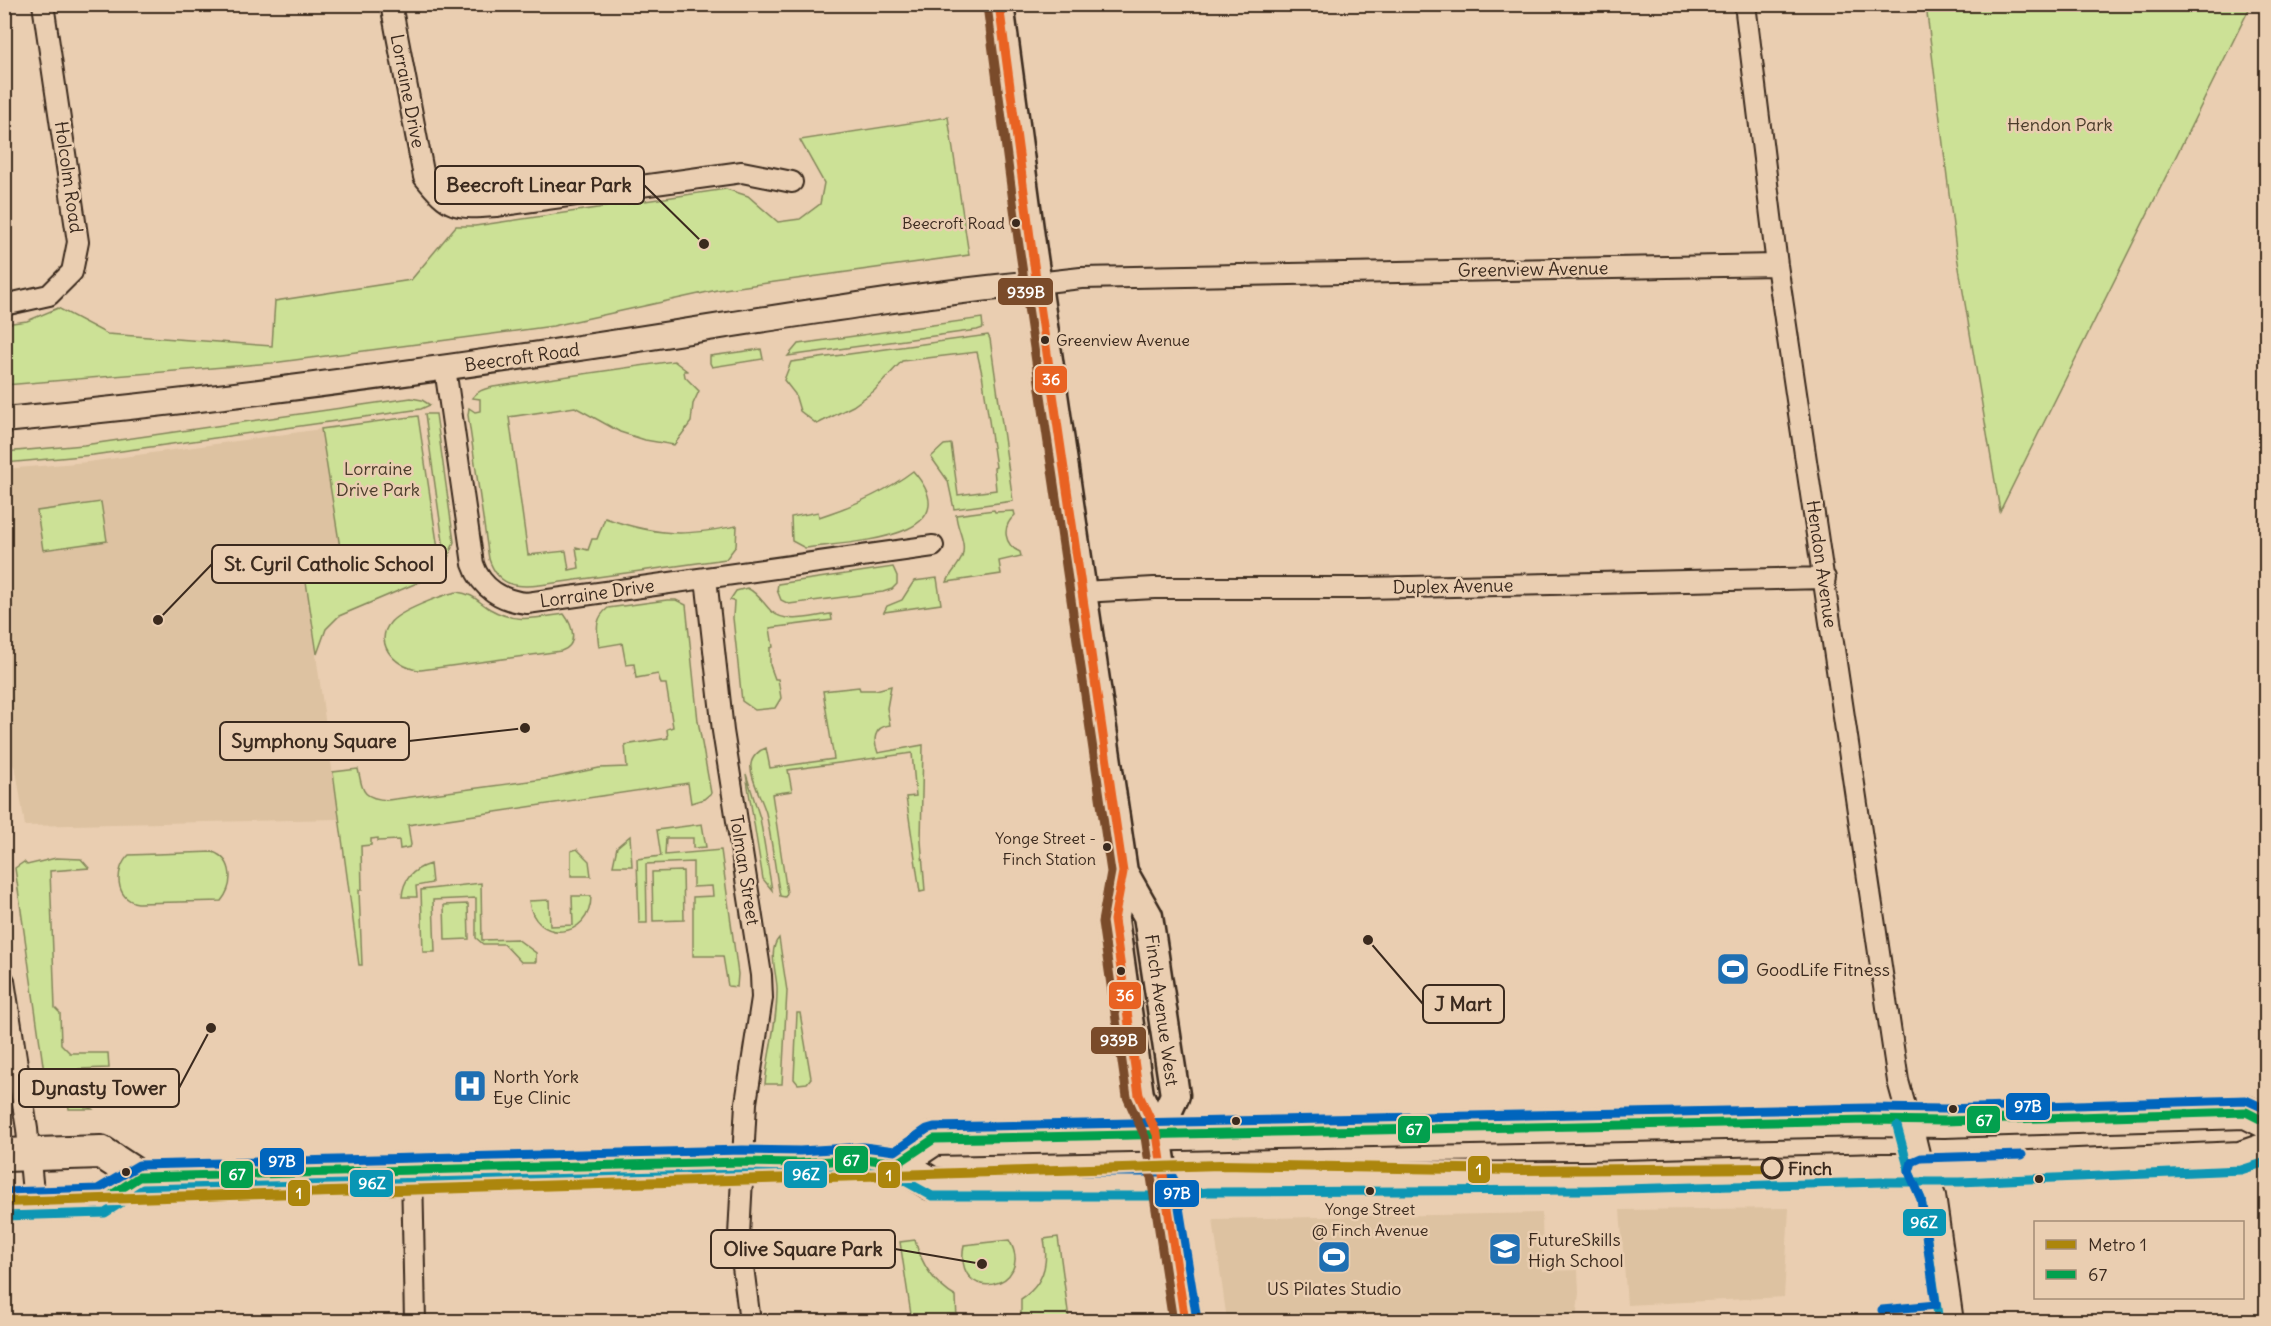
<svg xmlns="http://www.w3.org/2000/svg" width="2271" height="1326" font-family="Delius,sans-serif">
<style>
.built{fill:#ddc2a1}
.green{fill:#cce196;stroke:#84865a;stroke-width:1.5}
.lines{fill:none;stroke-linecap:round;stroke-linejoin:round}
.minor-casing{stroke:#3b2a1e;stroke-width:24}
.tertiary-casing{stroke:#3b2a1e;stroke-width:28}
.secondary-casing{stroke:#3b2a1e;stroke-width:33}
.primary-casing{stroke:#3b2a1e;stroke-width:36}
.minor{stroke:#eaceb1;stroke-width:20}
.tertiary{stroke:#eaceb1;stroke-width:24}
.secondary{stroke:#eaceb1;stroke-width:28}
.primary{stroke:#eaceb1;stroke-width:32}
.bus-1-casing{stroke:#eaceb1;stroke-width:14}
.bus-2-casing{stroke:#eaceb1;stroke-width:14}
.bus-3-casing{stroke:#eaceb1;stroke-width:14}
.bus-4-casing{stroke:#eaceb1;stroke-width:14}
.bus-5-casing{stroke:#eaceb1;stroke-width:14}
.bus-1{stroke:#03a04e;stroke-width:9}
.bus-2{stroke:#0996b4;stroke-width:9}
.bus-3{stroke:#0065bd;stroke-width:9}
.bus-4{stroke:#e96222;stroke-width:9}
.bus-5{stroke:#7a4b2a;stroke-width:9}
.metro-1-casing{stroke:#eaceb1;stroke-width:15}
.metro-1{stroke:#ac860c;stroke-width:10}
.bus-dot{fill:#3b2a1e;stroke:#eaceb1;stroke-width:2}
.stop-dot{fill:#eaceb1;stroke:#3b2a1e;stroke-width:3}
.labels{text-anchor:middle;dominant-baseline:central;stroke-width:5;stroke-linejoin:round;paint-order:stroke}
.bus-label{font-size:16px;fill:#3b2a1e;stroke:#eaceb1;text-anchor:end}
.street-label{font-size:18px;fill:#3b2a1e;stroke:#eaceb1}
.park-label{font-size:18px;fill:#4a3c2a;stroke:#eaceb1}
.poi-label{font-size:18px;fill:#3b2a1e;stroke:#eaceb1;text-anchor:start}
.stop-label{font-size:18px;font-weight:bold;fill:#3b2a1e;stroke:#eaceb1;text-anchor:start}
.leader{fill:none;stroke:#3b2a1e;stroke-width:2}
.callout-dot{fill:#3b2a1e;stroke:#eaceb1;stroke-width:2}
.callout{fill:#eaceb1;stroke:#3b2a1e;stroke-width:2}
.callout-label{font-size:20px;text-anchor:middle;font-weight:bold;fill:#3b2a1e}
.line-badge{stroke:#eaceb1;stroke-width:2}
.badge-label{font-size:16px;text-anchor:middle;font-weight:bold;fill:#fff}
</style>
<rect width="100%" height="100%" fill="#eaceb1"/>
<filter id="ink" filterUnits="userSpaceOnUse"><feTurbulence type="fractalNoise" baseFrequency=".0167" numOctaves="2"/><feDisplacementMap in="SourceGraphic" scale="12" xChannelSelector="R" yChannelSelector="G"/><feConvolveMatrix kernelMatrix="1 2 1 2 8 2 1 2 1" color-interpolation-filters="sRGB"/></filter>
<g filter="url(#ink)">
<path class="built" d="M321 429 342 555 303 562 339 819 25 826 16 770 5 751V469L88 462Z
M1789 1208 1784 1297 1627 1305 1620 1210Z
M1542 1213 1543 1271 1578 1270 1579 1293 1576 1321H1227L1213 1219Z"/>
<path class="green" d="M1926 5H2251L2000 511 1956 250Z
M948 117 969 255 717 290 553 326 417 344 272 363 5 385V324L27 321 58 308 107 334 272 346 275 301 411 280 456 226H475L726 189 748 196 778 222 800 219 820 204 824 183 800 140Z
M982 318 983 328 977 330 788 356 798 344Z
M988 335 990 339 1013 501 954 509 948 481 931 457 944 445 951 444 958 495 996 490 994 468 996 467 982 374 977 352 902 361 874 391 853 406 817 424 800 411 795 394 784 380 791 362Z
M761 349 763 359 712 367 710 363V356Z
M674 361 687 371H684L685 377 699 391 693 404 691 422 674 445 645 440 620 432 575 407 509 417 528 555 566 551 569 570 579 568 576 547 588 550 592 539H597L605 518C628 526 655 533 680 533 699 533 719 529 737 526L736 546 726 559 540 585C516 588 498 586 489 559L468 415 469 408 475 412 480 411V399L472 398C477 391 484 389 493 387Z
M411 398 422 400 430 405 421 409 93 455 5 463V452L84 445Z
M425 414H436L454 542 446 563Z
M418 416 441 569 431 577 339 616 326 629 317 654 303 562 341 554 321 429Z
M913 471C974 540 845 542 805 548L792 541 791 517 818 512 819 517C853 506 884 493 913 471Z
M101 502 107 541 43 550 37 511Z
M994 510 995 512 1014 511 1015 515C1001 527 1004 545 1020 552L1021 556 999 561 1001 574 947 582C951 572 958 567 962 557 967 542 957 530 956 515Z
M893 567 897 576V584L892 589 883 592 789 604 781 600 777 590 778 584Z
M937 578 941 604 884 612 887 606 902 600 914 581Z
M747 588C758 593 763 603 771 611 787 625 812 616 831 614L832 620 770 628 773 647 770 648V665L775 679H778L781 698 775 708 755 710 742 701 733 618 734 601 730 600 736 591Z
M457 592C474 594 477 601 490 609 516 624 536 618 564 614 573 626 579 645 561 651L421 670C399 670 372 645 390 623 399 611 442 595 457 592Z
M667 600H676L686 605 698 721 711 793 704 799 691 803 688 783 408 825 411 845 410 847 400 849 399 840 378 841V838L371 839V845L361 846 362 890H359L362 965H359L333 772 358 769C363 792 362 798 388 800L552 778 599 768 627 767 625 745 668 738 667 729 673 727 666 684H661L658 674 636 678 634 664 626 665 622 643 599 647C597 630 594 619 608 608Z
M891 686 887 708 890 725C873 727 873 741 878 753L923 745 921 841 925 891 920 892 906 797 916 796 912 753 788 770 792 791 772 794 787 893 785 897 780 896C775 869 772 841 766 813 763 801 749 776 751 764 752 757 759 750 766 748L770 768 834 759 823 691 859 687 860 690H876Z
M746 774 760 818 772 890 763 879Z
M702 824 706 847 693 848V838H666L665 855 721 850 738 974 737 987 728 986 723 956H693V897L713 896 712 886 693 887V862L646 864 647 923H639L637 859 661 856 657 830Z
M630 836 632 866H613L617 847Z
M577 849 589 861 591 876H571V851Z
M213 852C234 860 234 885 221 901L138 903C115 900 114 869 129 855Z
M56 858 81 859 89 868 50 871 55 1008 60 1013 61 1044 70 1053H108L109 1068 79 1069C78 1084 77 1100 92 1109H69L66 1084 46 1086 15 868 24 862 27 865Z
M430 864 432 883 416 886 417 897H402C403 879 413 869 430 864Z
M683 871 684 920 653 921 652 872Z
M481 883 482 940 517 939 536 953V962H521L504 944H483L476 938V898L433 900 435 952H423L421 890Z
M572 896H591C591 940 534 944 529 901L549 900 550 926 573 925Z
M468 904 469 939 445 940 444 905Z
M779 938 787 991 782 1084H765C768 1051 778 1020 777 987 776 971 768 950 779 938Z
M797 1013H800L811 1078 807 1083 798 1084 794 1079Z
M1058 1237 1069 1319 1021 1321V1299C1043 1285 1049 1264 1044 1239Z
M915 1240C921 1264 935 1285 956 1297L957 1321H912L900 1242Z
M1009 1240C1038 1288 952 1308 964 1245Z"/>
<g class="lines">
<defs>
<path id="minor" d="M391 4 424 177C450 209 455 209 496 206L742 172 792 182
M1745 4 1777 265 1898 1081 1909 1121
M1037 283 1081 278 1777 265
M4 305 49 295 72 272 78 242 43 4
M445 368 473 564C481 588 502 601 527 603L933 546
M706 578 723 731 761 975 762 998 746 1103 739 1235 750 1322
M1082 592 1154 588H1364L1825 578
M4 981 27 1129 34 1203
M412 1170 415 1322"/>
<path id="tertiary" d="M4 420C192 402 379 378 566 350 723 327 879 298 1037 283
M1909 1121 1921 1170 1933 1196 1951 1322"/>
<path id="secondary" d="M999 4 1030 237 1123 872 1114 920 1139 1095 1157 1134 1185 1322
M1123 872 1148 916 1175 1095 1157 1134"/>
<path id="primary" d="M4 1155 101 1152 139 1177
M898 1163 934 1139 1869 1120 1944 1121 2246 1112 2266 1122
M4 1204 102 1201 139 1177 743 1162 800 1163 864 1159 898 1163 932 1184H1163L1207 1180 1587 1178 1882 1170H1959L2240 1158 2266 1149"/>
</defs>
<use href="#minor" class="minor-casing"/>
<use href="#tertiary" class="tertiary-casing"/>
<use href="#secondary" class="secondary-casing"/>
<use href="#primary" class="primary-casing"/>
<use href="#minor" class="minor"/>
<use href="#tertiary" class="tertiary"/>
<use href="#secondary" class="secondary"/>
<use href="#primary" class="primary"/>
<defs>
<path id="bus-1" d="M4 1204 102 1201 139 1177 743 1162 800 1163 864 1159 898 1163 934 1139 1869 1120 1944 1121 2246 1112 2266 1122"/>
<path id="bus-2" d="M1897 1126 1910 1174 1921 1199 1939 1322
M4 1216 105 1213 143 1189 743 1174 801 1175 864 1171 894 1175 932 1196H1163L1208 1192 1587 1190 1882 1182H1960L2241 1170 2266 1162"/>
<path id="bus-3" d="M1063 1172H1163L1172 1176 1175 1182 1197 1320
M4 1192 98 1189 139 1165 743 1150 800 1151 864 1147 895 1151 927 1129 934 1127 1869 1108 1944 1109 2246 1100 2266 1109
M1882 1310 1936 1305 1921 1199 1909 1172 1912 1162 1921 1158 2022 1155"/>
<path id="bus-4" d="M999 4 1030 237 1123 872 1114 920 1139 1095 1157 1134 1185 1322"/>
<path id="bus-5" d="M987 6 1018 239 1111 872 1102 922 1127 1097 1145 1137 1173 1322"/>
</defs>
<use href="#bus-1" class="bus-1-casing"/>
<use href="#bus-2" class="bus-2-casing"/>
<use href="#bus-3" class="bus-3-casing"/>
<use href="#bus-4" class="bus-4-casing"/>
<use href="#bus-5" class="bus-5-casing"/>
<use href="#bus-1" class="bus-1"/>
<use href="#bus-2" class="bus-2"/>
<use href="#bus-3" class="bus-3"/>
<use href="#bus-4" class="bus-4"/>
<use href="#bus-5" class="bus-5"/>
<defs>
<path id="metro-1" d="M4 1202 1220 1165 1520 1170 1774 1168"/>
</defs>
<use href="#metro-1" class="metro-1-casing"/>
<use href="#metro-1" class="metro-1"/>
</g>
</g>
<defs>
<symbol id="stadium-square" viewBox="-11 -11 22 22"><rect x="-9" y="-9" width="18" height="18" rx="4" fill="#1f6fb2" stroke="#eaceb1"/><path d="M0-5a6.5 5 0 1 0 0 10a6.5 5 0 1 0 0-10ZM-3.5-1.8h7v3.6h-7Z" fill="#fff"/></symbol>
<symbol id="hospital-square" viewBox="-11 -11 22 22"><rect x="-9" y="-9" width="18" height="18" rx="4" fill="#1f6fb2" stroke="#eaceb1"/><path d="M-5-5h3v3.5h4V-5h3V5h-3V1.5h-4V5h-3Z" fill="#fff"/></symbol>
<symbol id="school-square" viewBox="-11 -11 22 22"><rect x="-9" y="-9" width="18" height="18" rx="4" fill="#1f6fb2" stroke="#eaceb1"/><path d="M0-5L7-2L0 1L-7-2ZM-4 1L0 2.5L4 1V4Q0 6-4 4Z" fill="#fff"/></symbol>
</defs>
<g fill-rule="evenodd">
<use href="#stadium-square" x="1714" y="950" width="38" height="38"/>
<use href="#hospital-square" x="451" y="1067" width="38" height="38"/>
<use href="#school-square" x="1486" y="1230" width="38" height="38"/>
<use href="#stadium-square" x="1315" y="1238" width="38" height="38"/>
</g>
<g class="bus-dot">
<circle cx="1016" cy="223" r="5"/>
<circle cx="1045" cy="340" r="5"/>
<circle cx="1107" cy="847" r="5"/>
<circle cx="1121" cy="971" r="5"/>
<circle cx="1953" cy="1109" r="5"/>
<circle cx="1236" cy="1121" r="5"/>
<circle cx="126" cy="1172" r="5"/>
<circle cx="2039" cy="1179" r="5"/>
<circle cx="1370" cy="1191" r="5"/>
</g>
<circle class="stop-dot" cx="1772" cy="1168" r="10"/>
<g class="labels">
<g class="bus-label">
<text x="1005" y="223">Beecroft Road</text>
<text x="1056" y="340" text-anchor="start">Greenview Avenue</text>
<text x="1096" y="838">Yonge Street -<tspan x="1096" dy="21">Finch Station</tspan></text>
<text x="1370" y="1209" text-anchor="middle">Yonge Street<tspan x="1370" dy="21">@ Finch Avenue</tspan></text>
</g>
<g class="street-label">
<text transform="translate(408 91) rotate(79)">Lorraine Drive</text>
<text transform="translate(69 177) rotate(82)">Holcolm Road</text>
<text transform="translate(1533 269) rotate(-1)">Greenview Avenue</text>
<text transform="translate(522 357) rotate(-8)">Beecroft Road</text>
<text transform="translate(1822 564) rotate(82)">Hendon Avenue</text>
<text transform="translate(1453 586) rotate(-1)">Duplex Avenue</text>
<text transform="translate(597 593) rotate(-8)">Lorraine Drive</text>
<text transform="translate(745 870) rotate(81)">Tolman Street</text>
<text transform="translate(1162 1010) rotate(82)">Finch Avenue West</text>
</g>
<g class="park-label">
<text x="2060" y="124">Hendon Park</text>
<text x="378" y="468">Lorraine<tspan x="378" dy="21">Drive Park</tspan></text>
</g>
<g class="poi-label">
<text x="1756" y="969">GoodLife Fitness</text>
<text x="493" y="1076">North York<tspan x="493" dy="21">Eye Clinic</tspan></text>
<text x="1528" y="1239">FutureSkills<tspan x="1528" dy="21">High School</tspan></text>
<text x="1334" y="1288" text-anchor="middle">US Pilates Studio</text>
</g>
<g class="stop-label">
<text x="1788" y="1168">Finch</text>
</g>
</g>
<path class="leader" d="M704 244L644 185M158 620L212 564M525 728L409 741M1368 940L1423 1004M211 1028L179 1088M982 1264L895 1249"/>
<g class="callout-dot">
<circle cx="704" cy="244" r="6"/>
<circle cx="158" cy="620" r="6"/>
<circle cx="525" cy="728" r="6"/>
<circle cx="1368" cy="940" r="6"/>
<circle cx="211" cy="1028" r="6"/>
<circle cx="982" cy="1264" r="6"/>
</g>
<g class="callout">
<rect x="435" y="166" width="209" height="38" rx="6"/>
<rect x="212" y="545" width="234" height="38" rx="6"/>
<rect x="220" y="722" width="189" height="38" rx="6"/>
<rect x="1423" y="985" width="81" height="38" rx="6"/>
<rect x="19" y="1069" width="160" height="38" rx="6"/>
<rect x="711" y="1230" width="184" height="38" rx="6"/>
</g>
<g class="callout-label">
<text x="539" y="192">Beecroft Linear Park</text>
<text x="329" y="571">St. Cyril Catholic School</text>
<text x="314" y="748">Symphony Square</text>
<text x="1463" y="1011">J Mart</text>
<text x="99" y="1095">Dynasty Tower</text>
<text x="803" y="1256">Olive Square Park</text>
</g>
<g class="line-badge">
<rect x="997" y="277" width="57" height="29" rx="6" fill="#7a4b2a"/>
<rect x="1034" y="365" width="34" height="29" rx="6" fill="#e96222"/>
<rect x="1108" y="981" width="34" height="29" rx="6" fill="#e96222"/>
<rect x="1090" y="1026" width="57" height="29" rx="6" fill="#7a4b2a"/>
<rect x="2005" y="1092" width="46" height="29" rx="6" fill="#0065bd"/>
<rect x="1966" y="1105" width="35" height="29" rx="6" fill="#03a04e"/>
<rect x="1397" y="1115" width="34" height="29" rx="6" fill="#03a04e"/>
<rect x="834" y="1145" width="35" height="29" rx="6" fill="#03a04e"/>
<rect x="259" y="1147" width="46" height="29" rx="6" fill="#0065bd"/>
<rect x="1467" y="1155" width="24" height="29" rx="6" fill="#ac860c"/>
<rect x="220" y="1160" width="34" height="29" rx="6" fill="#03a04e"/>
<rect x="783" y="1160" width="45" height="29" rx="6" fill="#0996b4"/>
<rect x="877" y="1161" width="24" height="28" rx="6" fill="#ac860c"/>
<rect x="349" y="1169" width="45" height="29" rx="6" fill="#0996b4"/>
<rect x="287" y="1179" width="24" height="28" rx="6" fill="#ac860c"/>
<rect x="1154" y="1179" width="46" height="29" rx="6" fill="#0065bd"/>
<rect x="1902" y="1208" width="45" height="29" rx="6" fill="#0996b4"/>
</g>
<g class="badge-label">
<text x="1026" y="298">939B</text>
<text x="1051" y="385">36</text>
<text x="1125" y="1001">36</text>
<text x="1119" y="1046">939B</text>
<text x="2028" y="1112">97B</text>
<text x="1984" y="1126">67</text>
<text x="1414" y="1135">67</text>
<text x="851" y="1166">67</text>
<text x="282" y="1167">97B</text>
<text x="1479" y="1175">1</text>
<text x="237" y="1180">67</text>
<text x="806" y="1180">96Z</text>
<text x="889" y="1181">1</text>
<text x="372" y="1189">96Z</text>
<text x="299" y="1199">1</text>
<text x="1177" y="1199">97B</text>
<text x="1924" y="1228">96Z</text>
</g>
<rect width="2271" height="1326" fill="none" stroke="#eaceb1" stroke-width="24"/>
<rect x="12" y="12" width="2247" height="1302" fill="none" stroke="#3b2a1e" stroke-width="2" filter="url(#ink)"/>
<rect x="2034" y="1221" width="210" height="78" fill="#eaceb1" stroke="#a48c76" stroke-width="1.5"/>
<rect x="2046" y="1240" width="30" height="9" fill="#ac860c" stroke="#a48c76" stroke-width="1.5"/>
<text x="2088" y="1251" font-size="18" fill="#3b2a1e">Metro 1</text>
<rect x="2046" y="1270" width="30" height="9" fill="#03a04e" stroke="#a48c76" stroke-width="1.5"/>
<text x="2088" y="1281" font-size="18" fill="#3b2a1e">67</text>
</svg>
